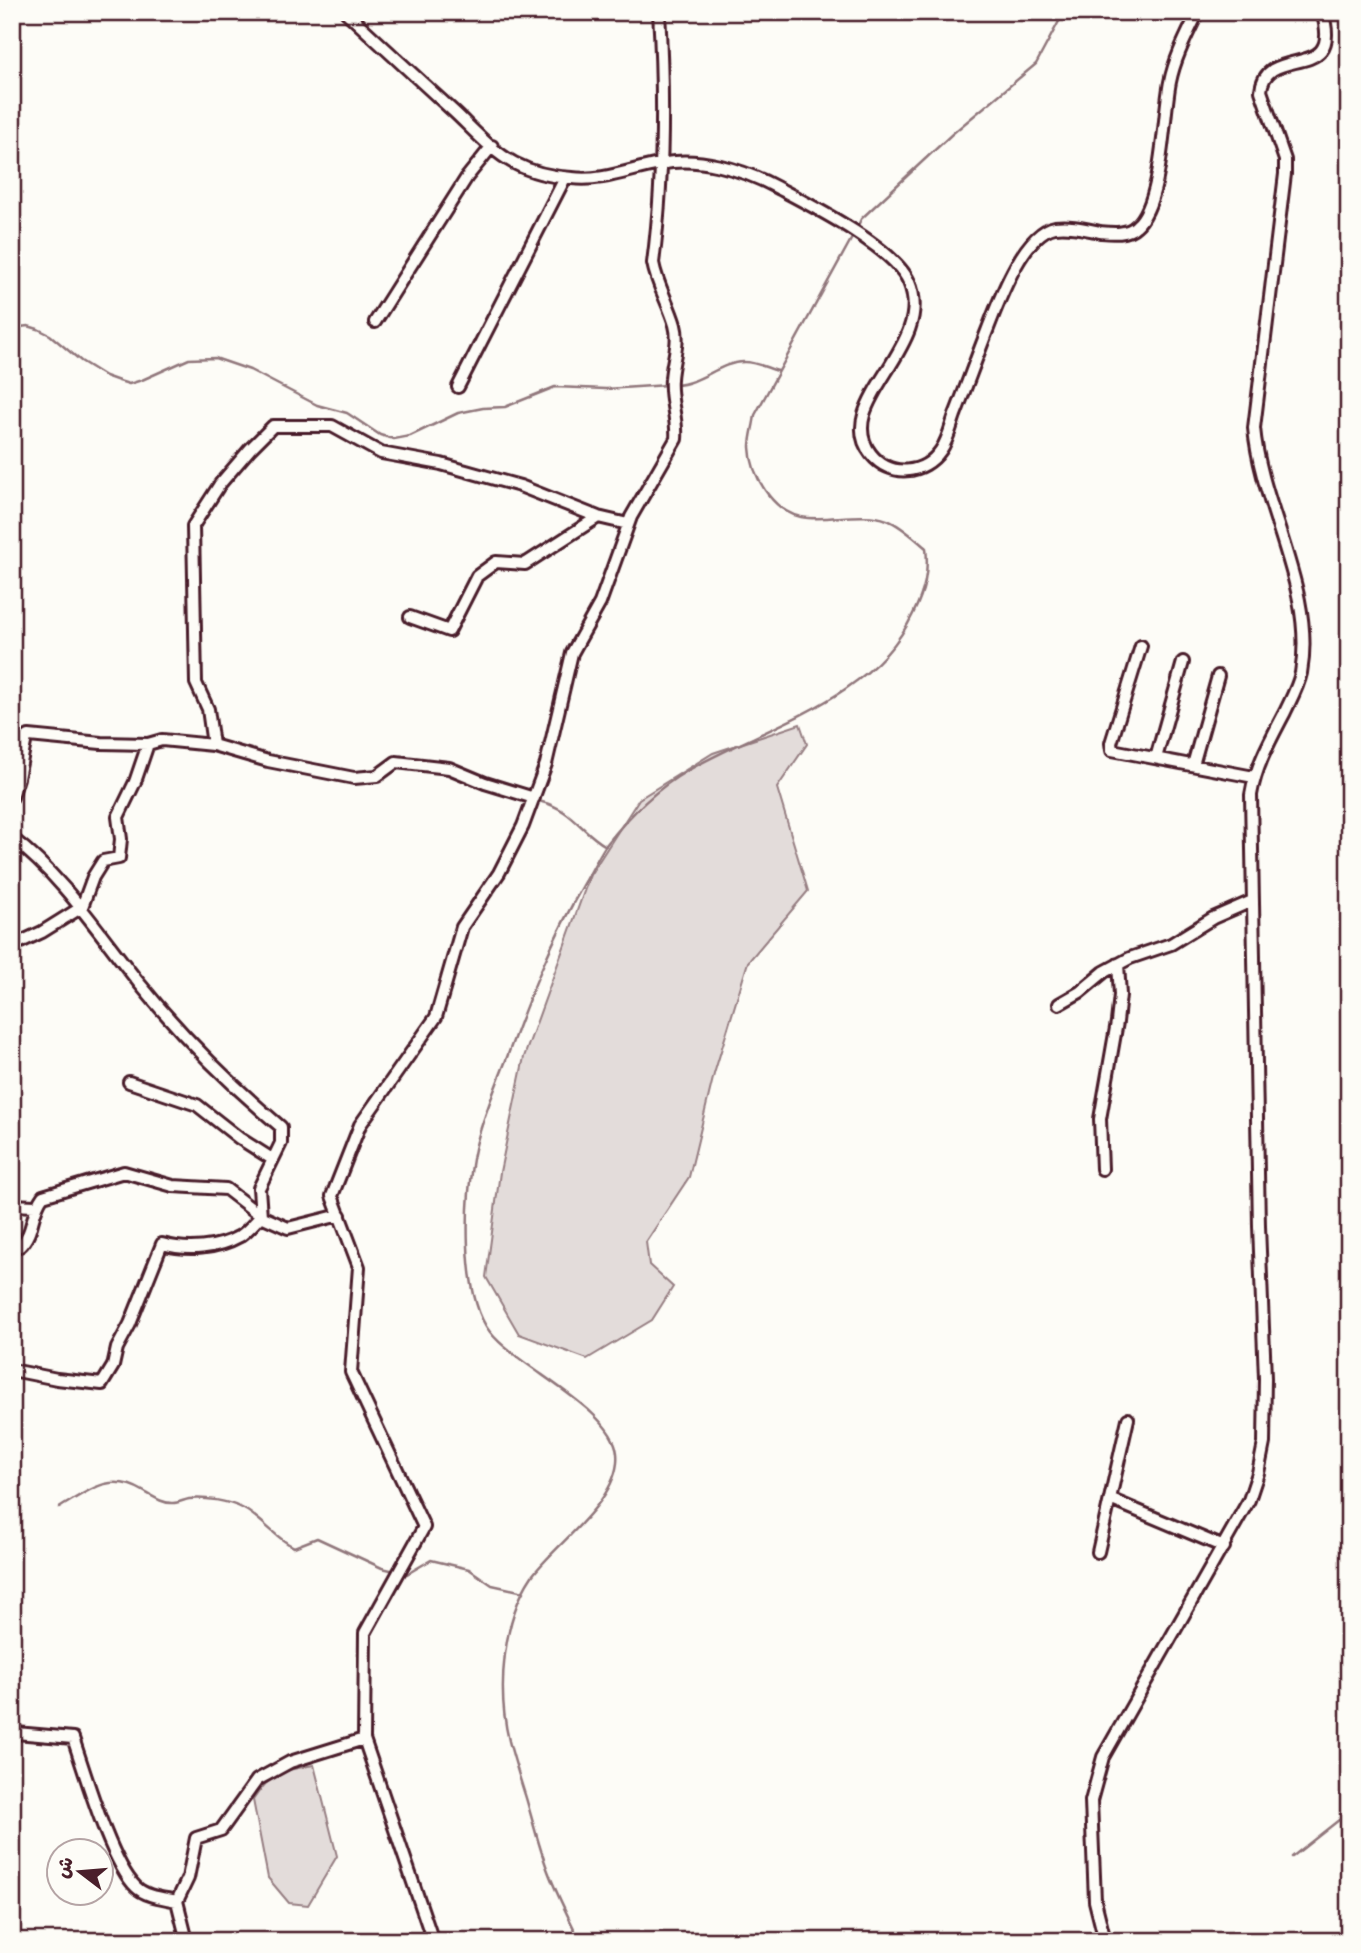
<svg xmlns="http://www.w3.org/2000/svg" width="1361" height="1953" font-family="'Indie Flower','Playpen Sans Arabic',sans-serif">
<style>
.green{fill:#e3dcda;stroke:#967e82;stroke-width:2}
.lines{fill:none;stroke-linecap:round;stroke-linejoin:round}
.stream{stroke:#91777b;stroke-width:2.5}
.minor-casing{stroke:#4a1f2b;stroke-width:16}
.minor{stroke:#fdfcf7;stroke-width:10}
</style>
<rect width="100%" height="100%" fill="#fdfcf7"/>
<filter id="ink" filterUnits="userSpaceOnUse"><feTurbulence type="fractalNoise" baseFrequency=".0143" numOctaves="2"/><feDisplacementMap in="SourceGraphic" scale="14" xChannelSelector="R" yChannelSelector="G"/><feConvolveMatrix kernelMatrix="1 2 1 2 8 2 1 2 1" color-interpolation-filters="sRGB"/></filter>
<g filter="url(#ink)">
<path class="green" d="M800 724 807 744 777 788 808 891 748 962 714 1074 689 1177 646 1242 649 1265 673 1287 652 1320 587 1359 519 1334 486 1277 500 1172 524 1057 590 875 639 799 713 753Z
M314 1765 337 1856 308 1905 289 1903 268 1878 253 1800C270 1773 283 1770 314 1765Z"/>
<g class="lines">
<path class="stream" d="M856 230 861 219 952 134 1036 64 1064 12
M12 328 28 326 38 329 50 335 81 361 105 376 119 381 129 384 142 380 189 359 215 358 250 370 317 405 347 413 380 435 394 439 410 436 458 413 483 408 505 407 555 387 606 389 668 385
M675 385C701 384 720 362 744 362 756 362 767 368 778 371
M542 802C573 810 580 831 606 846
M59 1508C88 1491 110 1471 143 1491 152 1496 163 1504 173 1503 178 1503 184 1500 189 1499 205 1497 228 1501 242 1508 262 1518 275 1538 294 1547L317 1538 382 1568 395 1571
M402 1572 407 1574 431 1560 469 1569 492 1585 524 1592
M1292 1857 1349 1812
M580 1941C569 1918 557 1895 548 1871 539 1847 533 1822 526 1798 520 1779 514 1760 509 1741 497 1690 502 1620 532 1576 556 1543 622 1499 617 1453 613 1409 517 1367 490 1332 461 1295 465 1194 475 1149 482 1119 495 1089 506 1060 528 999 552 938 585 882 592 870 598 857 606 845 628 817 656 789 687 771 764 726 872 701 913 614 924 592 929 573 926 548 915 539 901 525 887 520 863 511 825 522 801 517 772 511 751 475 750 447 750 437 754 425 755 415L853 236"/>
<defs>
<path id="minor" d="M346 12C381 45 416 77 451 109 471 127 490 150 514 163 531 172 553 177 572 178 602 182 631 169 660 164 698 156 742 169 776 187 810 205 894 247 909 282 937 347 831 403 871 454 890 478 924 475 941 450 948 440 951 426 955 415 966 387 976 359 987 331 998 303 1023 233 1055 227 1070 225 1085 229 1100 232 1111 233 1127 235 1136 226 1163 204 1163 116 1170 82 1175 57 1187 35 1198 12
M375 322 467 177 492 146
M458 387 565 178
M410 617 449 631 477 576 496 562 525 564 598 517
M1141 646 1111 743 1112 750 1254 777
M213 745 208 709 196 683 193 526 220 484 250 449 273 426H332L381 453 441 464 520 486 598 517 628 524
M1156 758 1183 662
M1193 765 1218 676
M12 797 18 778 26 738 29 736 101 743 148 744
M12 838C64 878 98 932 139 983 181 1035 230 1084 281 1127V1143L259 1188 261 1216C255 1222 248 1231 240 1236 217 1249 187 1251 162 1244L130 1324 117 1348 113 1366 102 1384 57 1379 12 1370
M12 946 42 932 82 907 93 877 103 861 119 858 121 839 118 817 135 782 148 744 162 740 213 745 268 761 354 778 377 776 396 762 449 768 485 783 534 798
M1059 1004 1080 992 1104 972 1130 958 1171 944 1213 918 1252 901
M129 1082 197 1105 239 1138 272 1159
M1102 1169 1100 1119 1117 1022 1120 995 1118 964
M12 1205 35 1206
M12 1245 20 1246C35 1232 30 1213 43 1196L124 1172 173 1186 226 1189 261 1216 288 1228 340 1215
M1112 1500 1224 1547
M1098 1552 1128 1419
M12 1730 16 1733 73 1738C85 1773 111 1863 136 1887 146 1897 164 1898 177 1901L188 1878 196 1838 221 1830 257 1780 290 1762 364 1739
M177 1901 187 1941
M433 1941 364 1739 365 1633 424 1527 351 1372 359 1267 332 1196 360 1125 436 1017 462 927 499 873 523 826 546 764 572 653 600 603 631 517 676 439C678 419 669 400 671 379 672 361 680 343 675 325 669 304 657 285 653 263 664 179 664 96 659 12
M1105 1941 1095 1901 1091 1801 1103 1757 1249 1500 1258 1473 1264 1443 1265 1378 1259 1226 1251 795C1256 765 1271 739 1285 712 1291 699 1298 687 1301 673 1316 591 1261 508 1254 428L1285 174V160L1261 91C1265 42 1345 85 1322 12"/>
</defs>
<use href="#minor" class="minor-casing"/>
<use href="#minor" class="minor"/>
</g>
</g>
<rect width="1361" height="1953" fill="none" stroke="#fdfcf7" stroke-width="42"/>
<rect x="21" y="21" width="1319" height="1911" fill="none" stroke="#4a1f2b" stroke-width="2.5" filter="url(#ink)"/>
<g transform="translate(80 1872) rotate(286)"><circle r="33" fill="#fdfcf7" stroke="#b5a4a5" stroke-width="2"/>
<path d="M0-5L12 26L0 18L-12 26Z" fill="#4a1f2b"/>
<text y="-10" font-size="19" font-weight="bold" text-anchor="middle" fill="#4a1f2b">ش</text>
</g>
</svg>
